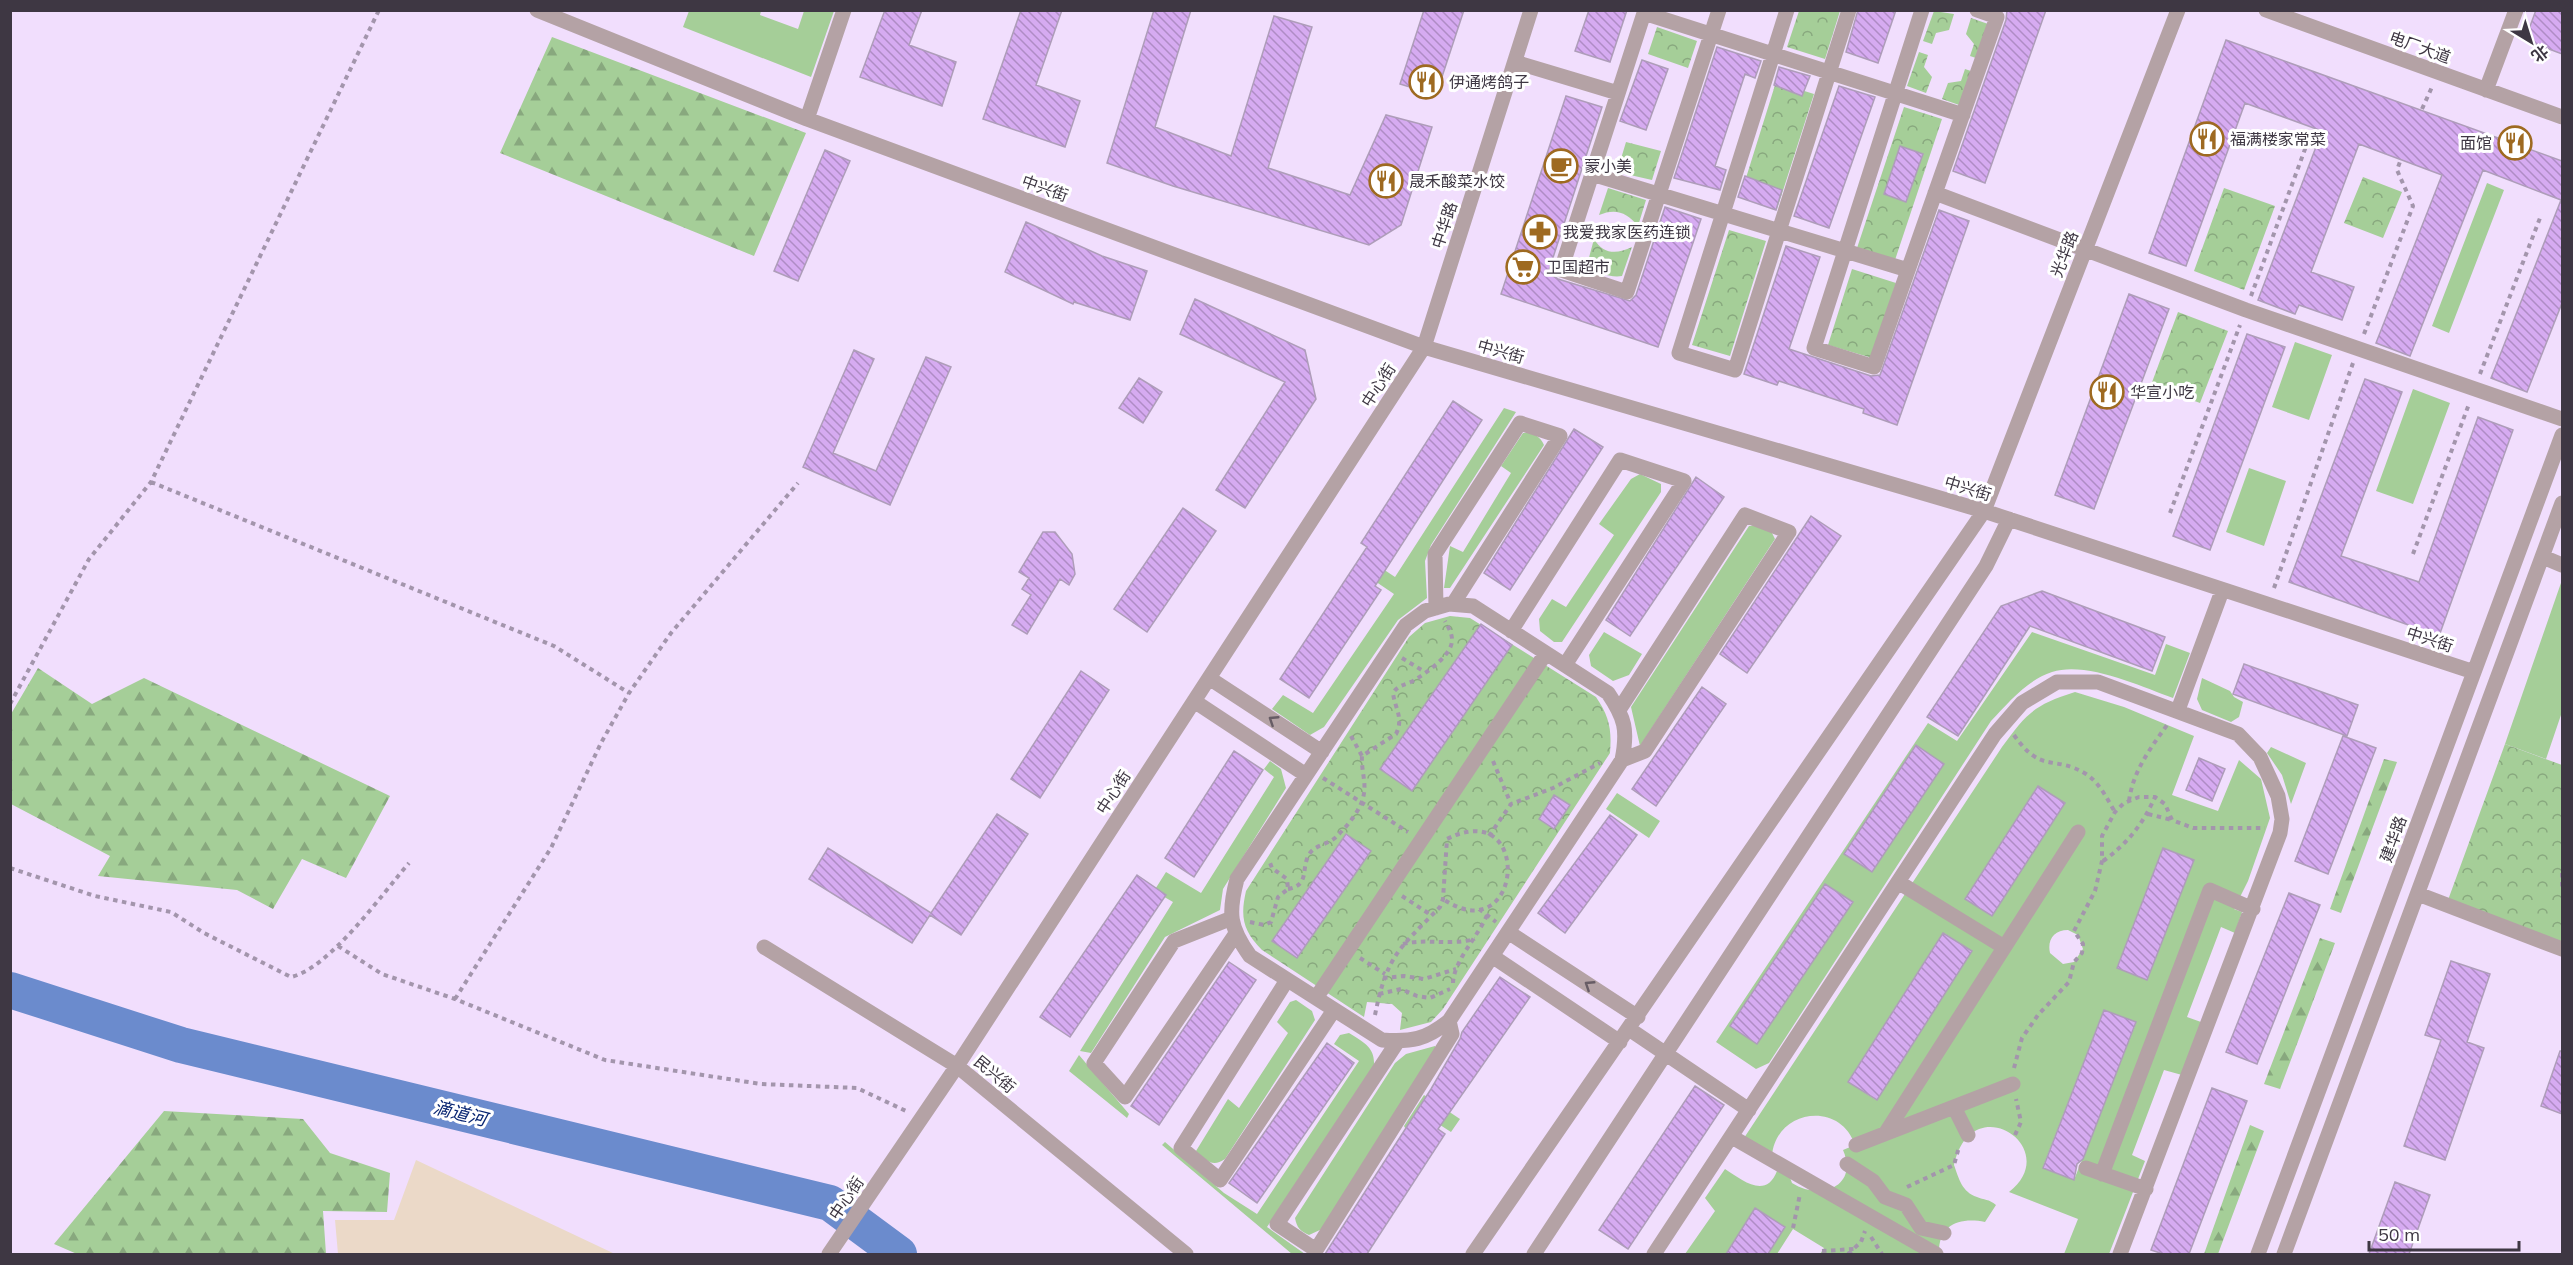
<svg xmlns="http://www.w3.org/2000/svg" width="2573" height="1265" font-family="Mulish,'Noto Sans SC',sans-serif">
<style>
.commercial{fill:#ebd9c8}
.green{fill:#a5ce98;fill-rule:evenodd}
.forest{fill:url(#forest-firs)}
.park{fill:url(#park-crowns)}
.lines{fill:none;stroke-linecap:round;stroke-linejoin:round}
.river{stroke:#6b8bcd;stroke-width:36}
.building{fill:url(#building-back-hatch);stroke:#ae9db9;stroke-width:1.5}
.path{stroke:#a395ac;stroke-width:4;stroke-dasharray:4.5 4.5;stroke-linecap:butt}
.minor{stroke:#b4a2a5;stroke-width:15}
.oneway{stroke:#675c65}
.labels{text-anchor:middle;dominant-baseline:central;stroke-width:6;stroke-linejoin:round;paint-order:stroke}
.street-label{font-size:16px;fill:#3e3743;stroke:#fff}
.poi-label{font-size:16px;fill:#3e3743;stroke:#fff;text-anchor:start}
.water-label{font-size:18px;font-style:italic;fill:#082572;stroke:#fff}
</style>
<defs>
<pattern id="forest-firs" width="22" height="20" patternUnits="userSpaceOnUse" patternTransform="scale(1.5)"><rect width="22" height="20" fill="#a5ce98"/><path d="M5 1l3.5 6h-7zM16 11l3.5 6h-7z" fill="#88a87e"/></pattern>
<pattern id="park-crowns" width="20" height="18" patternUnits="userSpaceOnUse" patternTransform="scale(1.5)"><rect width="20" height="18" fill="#a5ce98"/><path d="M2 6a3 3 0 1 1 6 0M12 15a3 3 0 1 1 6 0" fill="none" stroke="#88a87e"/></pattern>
<pattern id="building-back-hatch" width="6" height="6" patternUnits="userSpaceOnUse" patternTransform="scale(1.5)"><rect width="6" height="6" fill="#d6abf1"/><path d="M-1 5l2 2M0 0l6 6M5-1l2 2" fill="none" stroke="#af8cc5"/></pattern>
</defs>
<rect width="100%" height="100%" fill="#f1defd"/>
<path class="commercial" d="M416 1160 615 1254H338L335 1220H394Z"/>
<path class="green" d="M689 11H761L760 15 798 29 804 11H834L811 77 683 27Z
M2487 183 2504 190 2449 333 2432 326Z
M2295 342 2332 355 2309 420 2272 407Z
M2413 389 2450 403 2413 504 2376 491Z
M1504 408 1516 412 1431 545 1425 561 1427 598 1398 620 1324 727 1310 735 1272 709 1283 695 1313 713 1394 594 1363 573 1371 561 1395 577Z
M1523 433C1532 432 1540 436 1544 445L1450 588H1444L1450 546 1463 552 1511 473 1501 466Z
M2249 468 2286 481 2264 546 2226 532Z
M1640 474 1661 484V492L1562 642H1554L1540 631 1539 619 1552 599 1566 607 1614 535 1599 524 1631 479Z
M1759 525 1771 531 1775 539 1640 746 1631 707 1749 526Z
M2562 580V712L2546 759 2505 744Z
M1604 632 1642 654 1629 675 1613 681 1591 666 1589 655Z
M2032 632 2155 675 2166 644 2190 653 2173 698C2140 686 2086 661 2052 672 2027 680 2009 702 1991 721L1769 1063 1756 1069 1716 1042 1928 723 1957 741Z
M2202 678 2230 691 2234 697 2243 702 2239 717 2231 722 2202 710 2197 699Z
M2075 692 2124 707 2194 736 2172 795 2218 811 2239 760 2261 779 2270 818 2248 881 2234 909 2242 912 2235 933 2221 927 2187 1017 2201 1022 2182 1075 2164 1070 2132 1155 2145 1161 2109 1254H2064L2078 1219 2009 1192C2065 1148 1971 1086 1954 1165 1959 1179 1962 1192 1977 1197 1984 1200 1989 1199 1996 1205L1985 1222C1959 1217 1938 1225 1939 1254H1820L1824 1248 1793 1229 1777 1254H1768L1785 1227 1756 1209 1726 1254H1685L1715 1211 1705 1198 1725 1169C1742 1180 1766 1200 1777 1171L1788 1172 1792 1183C1820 1201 1859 1187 1843 1150L1855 1145C1839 1099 1775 1111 1772 1156L1744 1138 2002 747C2027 713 2034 705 2075 692ZM2038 786 2065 803 1992 916 1966 898ZM2163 848 2194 860 2147 980 2117 968ZM2068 930 2078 935 2083 949 2074 962 2063 964 2050 953C2047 940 2054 930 2068 930ZM1944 933 1972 951 1876 1100 1848 1082ZM2104 1010 2136 1023 2074 1180 2043 1167Z
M2271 747 2306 763 2291 804 2282 775 2267 753Z
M1270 761 1281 769 1286 788 1223 889 1220 910 1165 937 1091 1053 1080 1051 1173 902 1154 891 1166 872 1201 893 1274 777 1264 769Z
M1617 793 1660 821 1649 838 1606 809Z
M1296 1000 1312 1011 1315 1020 1225 1159C1212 1168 1206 1160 1196 1151L1228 1099 1239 1108 1288 1033 1277 1022 1290 1002Z
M1349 1033C1363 1042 1375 1047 1374 1065L1267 1227 1305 1254H1292L1162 1145 1165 1142 1224 1193 1257 1214 1359 1061 1334 1044 1340 1035Z
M1435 1046 1437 1052 1322 1229 1309 1235C1300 1231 1297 1228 1295 1218L1395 1063 1406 1054Z
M1079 1055 1129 1114 1127 1118 1069 1071Z
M1424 1095 1460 1119 1451 1132 1423 1114 1409 1135 1404 1126Z"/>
<path class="forest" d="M552 37 806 133 754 256 500 153Z
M38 668 92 704 144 678 390 796 346 878 302 859 273 909 237 890 98 876 110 856 11 804V714Z
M2384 759 2397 762 2341 913 2330 909Z
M2320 938 2335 943 2280 1089 2264 1084Z
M164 1111 303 1119 330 1153 390 1173 387 1212 323 1211 326 1254H77L54 1244Z
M2250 1125 2264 1131 2218 1254H2204Z"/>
<path class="park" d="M1799 11H1840L1825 59 1787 47Z
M1934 11 1954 14 1949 30 1936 33 1932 44 1923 41Z
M1971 18 1991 25 1979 59 1970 56 1974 44 1966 34Z
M1657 27 1697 41 1688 68 1648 54Z
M1919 52 1928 55 1924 67 1932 77 1926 93 1907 86Z
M1965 69 1974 72 1962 106 1942 99 1948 83 1961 81Z
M1776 82 1814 94 1777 209 1740 197Z
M1904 107 1942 119 1895 260 1857 248Z
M1626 142 1661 151 1652 180 1617 172Z
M2363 177 2402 192 2383 238 2344 223Z
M1608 188 1646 200 1638 226C1627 212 1615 208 1599 215Z
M2224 188 2275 206 2244 290 2194 271Z
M1729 230 1766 241 1730 356 1692 345Z
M1594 239C1604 255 1617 254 1632 247L1622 276C1612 278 1594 273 1587 265Z
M1852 269 1896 283 1872 358 1828 345Z
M2178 312 2228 331 2200 403 2151 385Z
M1450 616 1470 618 1596 697C1609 716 1612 729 1610 753L1443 1009 1431 1022 1400 1030 1402 1013 1392 1004 1367 1002 1364 1017 1262 950C1243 931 1240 917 1246 891L1409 637 1425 623Z
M2505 744 2562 765V954L2444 911Z"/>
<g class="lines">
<path class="river" d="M10 990 181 1045 830 1203 899 1254"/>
</g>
<path class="building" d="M885 10H922L909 45 956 62 942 106 860 77Z
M1021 10H1062L1036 85 1080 101 1065 147 983 119Z
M1154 10H1191L1155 127 1231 156 1274 16 1312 27 1268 168 1350 195 1386 115 1432 127 1401 225 1369 245 1173 186 1107 163Z
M1424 10H1464L1436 95 1400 84Z
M1589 10H1627L1610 62 1575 51Z
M1858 10H1896L1878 63 1846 52Z
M2007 10H2046L1985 183 1953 171 2006 20Z
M2536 10H2562V54L2525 40Z
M2226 40 2562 161V303L2527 392 2491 378 2561 200 2483 170 2410 356 2376 343 2442 175 2359 144 2311 272 2354 287 2342 320 2299 305 2295 314 2258 300 2322 131 2245 103 2186 266 2149 253Z
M1717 47 1761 61 1755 78 1745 74 1715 166 1726 170 1720 190 1674 178Z
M1642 60 1668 69 1646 130 1620 121Z
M1779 67 1810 76 1802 96 1774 85Z
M1839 86 1875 97 1829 228 1794 216Z
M1566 96 1602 107 1548 273 1558 279 1630 301 1636 295 1665 207 1701 219 1658 347 1501 294Z
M1900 146 1923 154 1906 202 1884 194Z
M825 150 850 161 798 281 774 271Z
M1745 176 1782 190 1776 210 1738 197Z
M1939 210 1969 221 1897 425 1863 413 1864 409 1779 381 1777 385 1744 374 1786 246 1820 257 1789 349 1871 376 1880 375Z
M1026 222 1102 256 1147 271 1130 320 1074 302 1073 304 1005 272Z
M2129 294 2169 309 2094 509 2055 495Z
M1195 299 1305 350 1316 399 1245 508 1216 490 1285 382 1180 334Z
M2247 334 2285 347 2210 550 2173 536Z
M854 350 874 359 833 453 876 471 926 357 951 367 890 505 803 467Z
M1139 378 1162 392 1143 423 1119 408Z
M2365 379 2402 392 2341 556 2419 582 2478 417 2513 430 2439 636 2289 582Z
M1453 401 1482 420 1375 586 1381 590 1309 698 1280 679 1367 547 1361 543Z
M1574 429 1603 447 1510 590 1484 573Z
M1696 477 1724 497 1630 636 1606 620Z
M1183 508 1216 531 1147 632 1114 609Z
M1811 516 1841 536 1747 673 1720 654Z
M1043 532H1055L1072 554 1075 574 1069 585 1060 579 1027 634 1012 625 1031 595 1022 589 1029 578 1019 572Z
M2042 591 2165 637 2152 671 2030 626 1958 736 1927 717 2001 606Z
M1481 624 1512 645 1412 791 1380 769Z
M2244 664 2358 705 2347 736 2233 694Z
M1081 671 1109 690 1040 798 1011 779Z
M1702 687 1726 704 1656 806 1632 789Z
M2343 736 2376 748 2328 874 2295 861Z
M1916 745 1944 764 1872 872 1844 854Z
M1234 751 1263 770 1194 877 1165 858Z
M2199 758 2225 769 2212 801 2186 790Z
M2038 786 2065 803 1992 916 1965 899Z
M1554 795 1570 805 1554 829 1539 819Z
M997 814 1028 834 961 935 930 915 912 943 809 879 828 848 931 913Z
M1610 815 1637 835 1565 933 1538 913Z
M1346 834 1371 851 1297 958 1272 941Z
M2163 848 2194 860 2147 980 2117 968Z
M1137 875 1166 895 1070 1037 1040 1017Z
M1825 884 1853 902 1757 1044 1730 1026Z
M2289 893 2320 905 2257 1064 2226 1052Z
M1943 933 1972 951 1877 1100 1848 1082Z
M2451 961 2490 974 2467 1042 2484 1048 2445 1160 2404 1146 2441 1040 2425 1035Z
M1229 962 1256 980 1159 1125 1131 1106Z
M1500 977 1530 997 1438 1129 1445 1134 1367 1254H1325L1431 1089 1460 1039 1462 1032Z
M2104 1010 2136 1022 2083 1159 2077 1164 2074 1180 2043 1168Z
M1327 1043 1354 1063 1257 1203 1229 1183Z
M2560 1051H2562V1114L2541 1106Z
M1695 1086 1724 1105 1628 1249 1599 1230Z
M2212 1088 2247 1101 2189 1254H2163L2151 1250Z
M2395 1182 2430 1195 2409 1254H2369Z
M1755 1208 1785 1227 1768 1254H1726Z"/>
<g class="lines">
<path class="path" d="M2422 109 2432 87
M2251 296 2308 141
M2364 334 2413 206 2397 170 2401 159
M2480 374 2540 218
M151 482 554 646 629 693
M2170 513 2240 325
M2413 554 2469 404
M2274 588 2353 363
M1402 658 1425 672
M10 704 89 559 151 482 379 10
M2014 735C2042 775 2053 754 2086 774 2100 783 2107 799 2115 812
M1351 736 1362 756
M1493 761 1511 804
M1323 778 1408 832
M2129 801C2133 771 2150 749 2167 725
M2148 814 2172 820
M1489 836 1511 804 1553 788 1600 763
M2103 861C2127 844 2143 824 2155 797
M10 868 95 896 171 912 204 933 291 977C330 968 382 894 409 863
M2562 873V891
M1288 889C1311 885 1300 867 1310 853 1315 845 1330 844 1337 836 1348 825 1362 809 1364 793 1366 781 1361 769 1362 756L1396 734C1404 718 1395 709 1393 693 1398 685 1405 685 1413 681 1426 673 1453 655 1452 639 1452 633 1447 625 1445 621
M1402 896 1431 915
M1479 909 1496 922
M1250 922 1264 925 1271 922 1278 897 1288 889 1287 879 1272 868 1269 860
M1403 944C1428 938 1447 946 1475 939
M338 946 382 974 455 999 605 1060 761 1084 857 1088 906 1111
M1360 958 1385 974
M1383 978 1404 976 1424 979 1456 969
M1453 983C1454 960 1478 937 1487 915
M1379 994 1401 989 1417 996 1430 998 1450 989
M455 999 551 848 601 743 629 693 671 633 798 483
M1375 1015C1387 955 1399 949 1440 907L1443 899 1447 839C1534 795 1523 953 1443 899
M2014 1068 2022 1038 2038 1015 2069 982 2074 962 2082 953 2083 944 2074 931 2095 891 2102 861V836L2115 812 2124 803 2139 797H2155L2165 804 2172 820 2193 828H2265
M2015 1135 2021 1122 2016 1099
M1907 1187 1954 1165 1959 1147
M1793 1228 1800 1194
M1871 1237 1882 1254
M1822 1251 1854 1249
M1848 1254 1861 1242 1865 1231"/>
<path class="minor" d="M537 10 807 119 1424 347 1984 511 2474 672
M1645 10 1561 270 1627 292 1719 10
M1787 10 1679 353 1735 370 1849 10
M1922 10 1814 348 1874 367 1997 17 1977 10
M2266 10 2562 117
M1644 13 1963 115
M1515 62 1618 93
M2486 90 2516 10
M807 119 844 10
M1592 174 1908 270
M1935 193 2246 310 2562 419
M2543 557 2562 565
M1449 604 1473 606 1608 693C1625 718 1628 730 1622 760L1449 1021C1425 1040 1412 1042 1382 1040L1250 956C1229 927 1228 913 1237 879L1406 625 1425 611Z
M1436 608 1435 554 1520 423 1560 436 1453 604
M1511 631 1620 460 1684 481 1565 665
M1209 678 1322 752
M1194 701 1306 775
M1619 710 1745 515 1789 532 1645 751 1622 760
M2178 710 2222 591
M1898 882 2004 947
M2418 894 2562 949
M1232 918 1174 941 1094 1063 1125 1097 1235 935
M1508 932 1638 1017
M764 947 957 1066 1186 1254
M1492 956 1620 1042
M1287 980 1181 1148 1220 1180 1334 1010
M1316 998 1546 653
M1629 1029 1749 1110
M1398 1041 1277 1224 1316 1250 1452 1034 1449 1021
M1954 1107 1968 1135
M1885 1134 2078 832
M1732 1137 1936 1254
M1856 1145 2013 1084
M1847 1164 1873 1181 1885 1197 1906 1205 1921 1228 1944 1233
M2086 1168 2146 1189
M2102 1174 2210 890 2253 909
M829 1254 957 1066 1424 347 1531 10
M1473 1254 1984 511 2178 10
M1534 1254 1986 566 2009 519
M1654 1254 1995 734 2022 703 2057 682H2098L2238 734 2260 757 2278 796 2282 819 2280 833 2120 1254
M2258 1254 2562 435
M2284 1254 2562 503"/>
</g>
<defs><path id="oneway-chevron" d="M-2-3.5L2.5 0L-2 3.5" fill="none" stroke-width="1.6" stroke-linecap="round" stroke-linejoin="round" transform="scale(1.5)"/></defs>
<g class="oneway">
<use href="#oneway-chevron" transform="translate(1273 720) rotate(-147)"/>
<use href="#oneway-chevron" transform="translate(1589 985) rotate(-147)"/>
</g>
<defs>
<symbol id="restaurant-ring" viewBox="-11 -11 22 22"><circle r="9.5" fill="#fff" stroke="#9e6a21" stroke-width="1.5"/><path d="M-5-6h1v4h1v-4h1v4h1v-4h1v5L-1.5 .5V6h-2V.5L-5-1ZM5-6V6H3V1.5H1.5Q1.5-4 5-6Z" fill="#9e6a21"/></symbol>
<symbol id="cafe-ring" viewBox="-11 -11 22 22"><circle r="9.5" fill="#fff" stroke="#9e6a21" stroke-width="1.5"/><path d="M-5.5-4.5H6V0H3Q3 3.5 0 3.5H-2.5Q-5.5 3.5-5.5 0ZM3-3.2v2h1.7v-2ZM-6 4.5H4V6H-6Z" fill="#9e6a21"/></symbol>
<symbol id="pharmacy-ring" viewBox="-11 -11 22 22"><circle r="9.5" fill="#fff" stroke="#9e6a21" stroke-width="1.5"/><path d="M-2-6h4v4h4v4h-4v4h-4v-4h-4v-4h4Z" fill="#9e6a21"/></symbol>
<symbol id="supermarket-ring" viewBox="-11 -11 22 22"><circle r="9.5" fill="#fff" stroke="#9e6a21" stroke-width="1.5"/><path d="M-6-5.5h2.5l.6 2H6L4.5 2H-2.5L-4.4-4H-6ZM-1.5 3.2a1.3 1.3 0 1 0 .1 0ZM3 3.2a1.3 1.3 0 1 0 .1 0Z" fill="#9e6a21"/></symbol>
</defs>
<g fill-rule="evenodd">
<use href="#restaurant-ring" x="1407" y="63" width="38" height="38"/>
<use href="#restaurant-ring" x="2188" y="120" width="38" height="38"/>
<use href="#restaurant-ring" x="2496" y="124" width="38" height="38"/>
<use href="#cafe-ring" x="1542" y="147" width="38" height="38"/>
<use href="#restaurant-ring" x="1367" y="162" width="38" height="38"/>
<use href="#pharmacy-ring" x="1521" y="213" width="38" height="38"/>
<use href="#supermarket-ring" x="1504" y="248" width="38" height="38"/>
<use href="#restaurant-ring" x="2088" y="373" width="38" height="38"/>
</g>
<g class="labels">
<g class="street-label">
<text transform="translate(2420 47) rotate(20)">电厂大道</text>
<text transform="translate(1045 188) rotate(20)">中兴街</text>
<text transform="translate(1444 225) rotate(-72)">中华路</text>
<text transform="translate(2064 254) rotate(-69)">光华路</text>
<text transform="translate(1501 351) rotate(16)">中兴街</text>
<text transform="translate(1378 385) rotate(-57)">中心街</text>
<text transform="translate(1968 488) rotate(17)">中兴街</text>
<text transform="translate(2430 639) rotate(18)">中兴街</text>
<text transform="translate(1113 792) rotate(-57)">中心街</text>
<text transform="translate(2393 839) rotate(-70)">建华路</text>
<text transform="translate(995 1074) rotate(40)">民兴街</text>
<text transform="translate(846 1198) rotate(-56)">中心街</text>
</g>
<g class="poi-label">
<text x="1449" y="82">伊通烤鸽子</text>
<text x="2230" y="139">福满楼家常菜</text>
<text x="2492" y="143" text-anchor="end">面馆</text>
<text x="1584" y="166">蒙小美</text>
<text x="1409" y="181">晟禾酸菜水饺</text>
<text x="1563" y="232">我爱我家医药连锁</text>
<text x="1546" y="267">卫国超市</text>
<text x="2130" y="392">华宣小吃</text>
</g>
<g class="water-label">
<text transform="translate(460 1113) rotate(14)">滴道河</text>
</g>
</g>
<rect width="2573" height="1265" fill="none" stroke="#3e3743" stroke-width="24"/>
<g transform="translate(2531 42) rotate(142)" stroke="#ffffff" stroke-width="4.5" paint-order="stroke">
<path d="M0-4.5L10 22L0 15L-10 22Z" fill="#3e3743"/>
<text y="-9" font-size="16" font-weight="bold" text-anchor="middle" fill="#3e3743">北</text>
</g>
<path d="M2369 1241v9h150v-9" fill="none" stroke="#3e3743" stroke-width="3"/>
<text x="2378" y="1241" font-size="18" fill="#3e3743" stroke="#ffffff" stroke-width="4.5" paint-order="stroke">50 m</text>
</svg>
